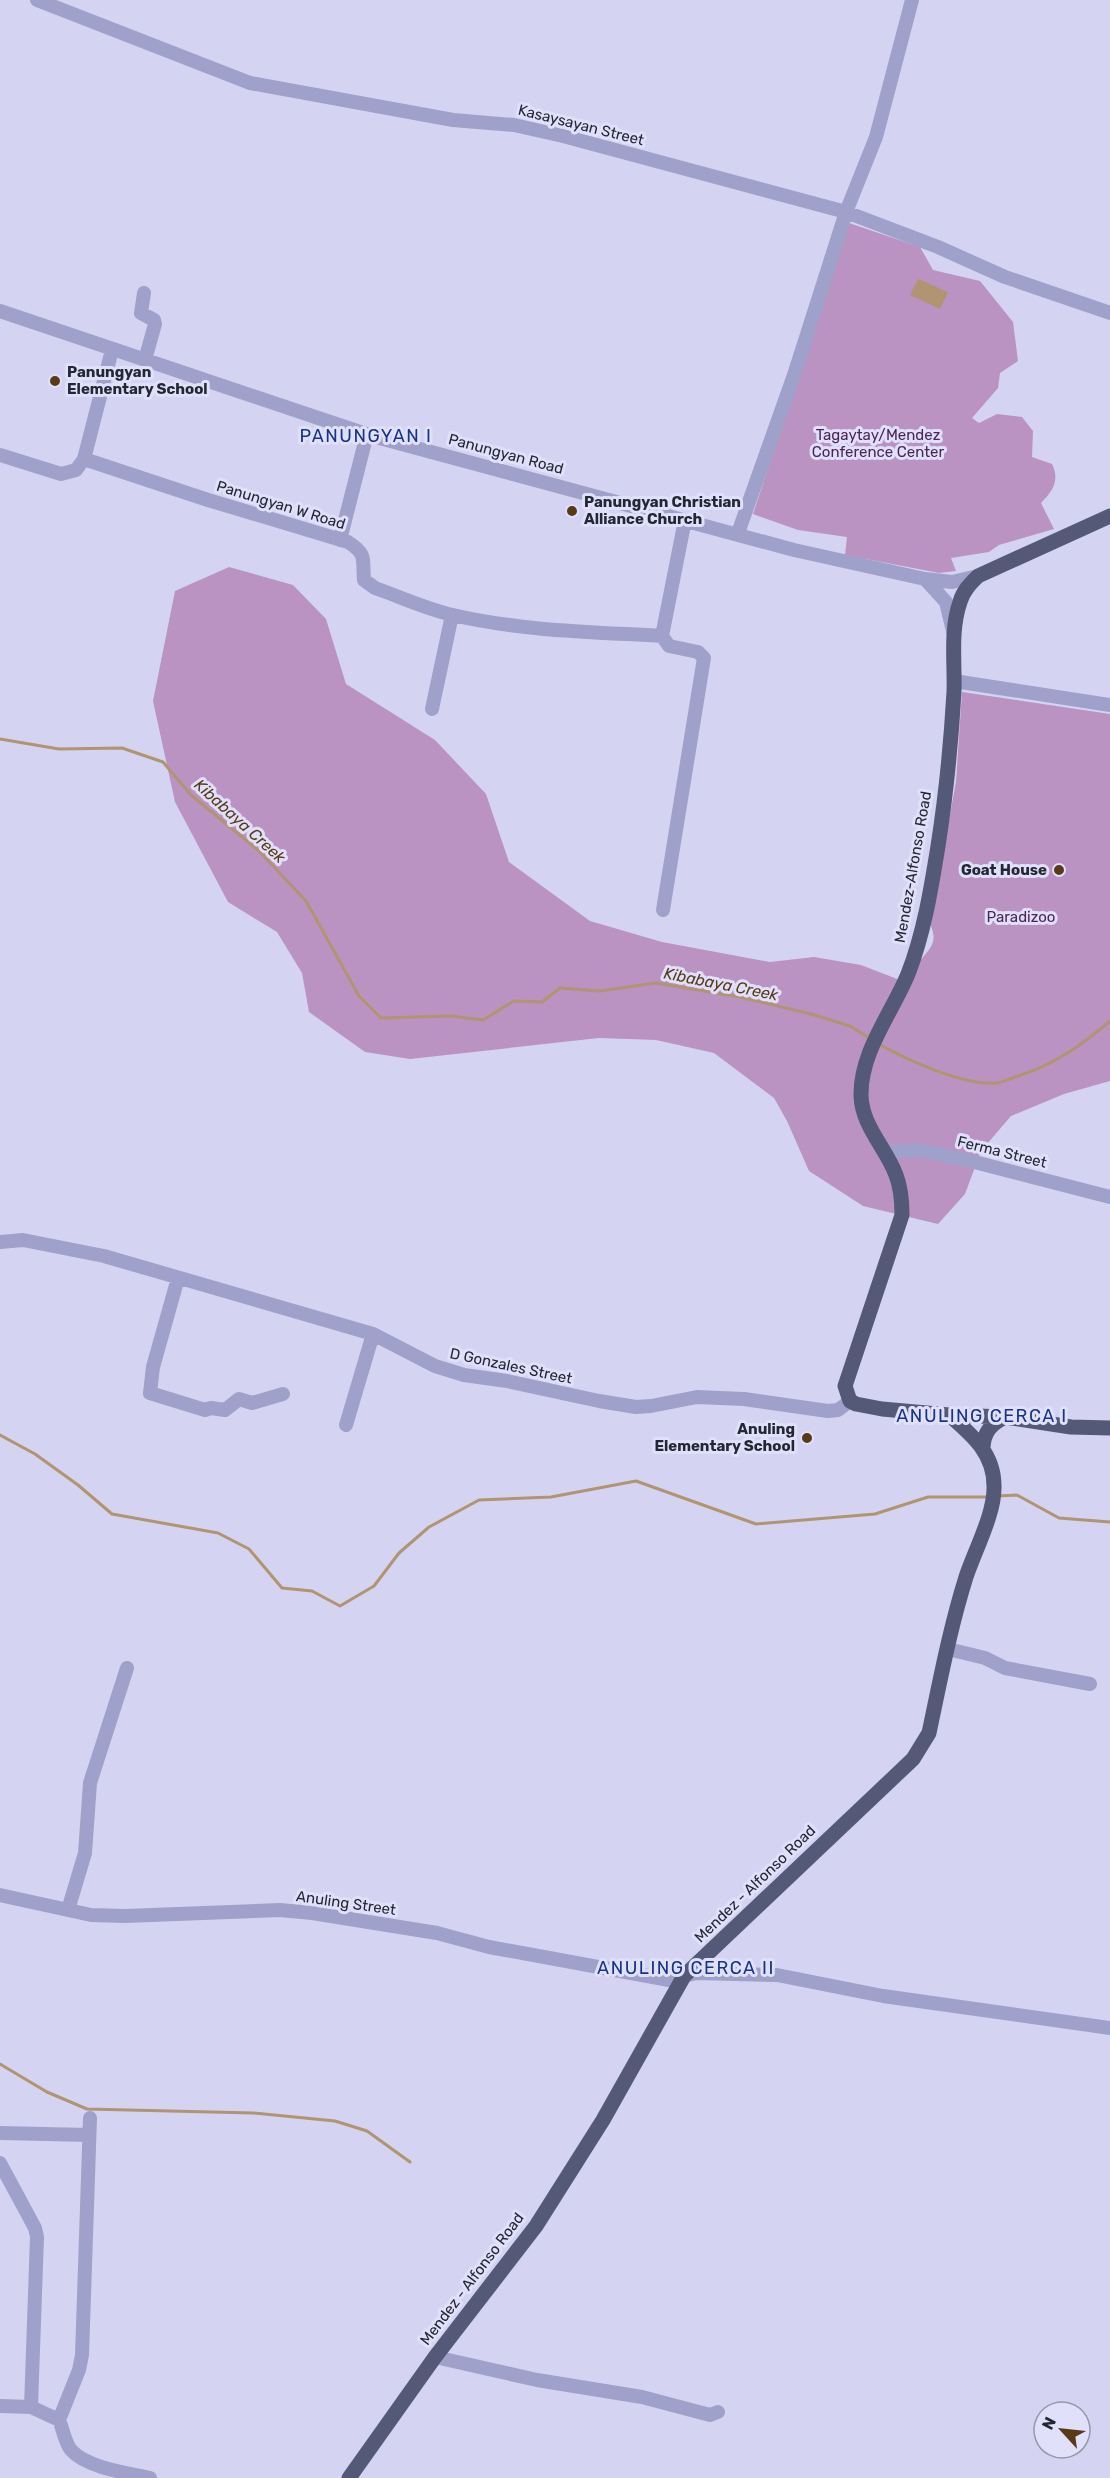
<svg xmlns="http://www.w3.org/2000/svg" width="1110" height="2478" font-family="Rubik,sans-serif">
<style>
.green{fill:#ba93c2}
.water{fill:#b19471}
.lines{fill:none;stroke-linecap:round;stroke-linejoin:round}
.stream{stroke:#b19471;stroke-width:3}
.minor{stroke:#9fa1cb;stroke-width:14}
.major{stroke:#535977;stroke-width:15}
.poi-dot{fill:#583b16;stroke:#e1e0fa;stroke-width:2}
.labels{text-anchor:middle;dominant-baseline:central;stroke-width:6;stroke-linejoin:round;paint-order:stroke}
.street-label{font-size:15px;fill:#232633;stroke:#e1e0fa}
.poi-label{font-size:15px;font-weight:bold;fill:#232633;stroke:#e1e0fa;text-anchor:start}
.park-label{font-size:15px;fill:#4d2553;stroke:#e1e0fa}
.water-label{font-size:16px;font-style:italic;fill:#583b16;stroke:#e1e0fa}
.quarter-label{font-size:18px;letter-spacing:1.5px;fill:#163488;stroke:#e1e0fa}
</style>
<rect width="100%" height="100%" fill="#d4d4f2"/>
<path class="green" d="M849 223 920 247 933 270 980 281 1013 322 1018 361 1000 373 998 388 972 418 979 423 997 414 1022 417 1033 431 1032 457 1052 464C1060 480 1053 491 1041 503L1054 529 999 545 989 552 951 558 956 571 939 573 845 555 847 537 798 530 753 514Z
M229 567 293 585 326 619 346 684 435 740 486 794 509 862 590 921 662 942 770 962 814 957 861 965 910 984C912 978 914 970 917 965 927 950 940 945 930 924L956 782 962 692 1110 714V1081L1064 1094 1011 1116 981 1151 965 1194 938 1224 863 1206 809 1171 787 1121 774 1098 714 1053 656 1040 599 1038 410 1059 365 1052 309 1012 302 973 277 932 228 902 175 802 153 701 175 591Z"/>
<path class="water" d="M918 279 948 292 940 309 910 295Z"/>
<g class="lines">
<path class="stream" d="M0 739 59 749 122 748 163 762 191 795 259 851 306 901 359 996 381 1018 451 1016 483 1020 514 1001 542 1002 560 988 600 991 656 983 740 997 811 1014 850 1026 871 1039
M879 1044C907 1060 964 1086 997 1083 1003 1082 1009 1079 1015 1077 1052 1066 1081 1046 1110 1021
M0 1435 35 1454 78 1485 112 1514 218 1533 249 1549 282 1588 312 1591 340 1606 374 1586 399 1553 429 1527 479 1500 551 1497 636 1481 756 1524 875 1514 928 1497H988
M998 1496 1017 1495 1059 1518 1110 1522
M0 2064 47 2092 87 2109 253 2113 335 2121 367 2131 410 2162"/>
<path class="minor" d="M37 0 250 83 453 120 514 125 563 136 846 212 938 247 1005 277 1110 313
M144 293 141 313 154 320 155 324 145 360
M0 311 372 436 794 550 925 579 952 582 978 576
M0 455 61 474 76 470 84 459 112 350
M84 459 208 500 348 542C368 555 362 559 364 580L375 588C401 597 426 609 453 615 521 631 593 632 662 636L685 520
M738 533 795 372 846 212 876 137 912 0
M340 540 367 434
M925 579 946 602 953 631
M662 636 669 646 698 652 704 658 663 910
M954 681 1110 705
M432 709 452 615
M884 1152 918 1150 963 1159 1110 1197
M0 1242 23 1240 104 1256 373 1334 435 1366 464 1375 507 1381 599 1401 636 1407 651 1406 697 1397 744 1399 828 1411 838 1410 850 1401
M178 1278 153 1367 150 1393 205 1410 211 1408 225 1410 239 1399 252 1403 283 1394
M346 1425 373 1334
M948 1649 985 1658 1005 1668 1090 1684
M0 1895 91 1915 125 1916 280 1910 312 1913 437 1933 489 1947 669 1980 696 1973 777 1975 883 1996 1110 2028
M68 1910 85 1853 90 1783 127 1668
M0 2133 89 2135
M0 2163 35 2228 37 2237 31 2407
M435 2357 537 2380 642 2397 710 2415 718 2412
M0 2406 31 2407 59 2420C63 2429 65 2443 71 2450 87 2468 128 2473 150 2478
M59 2420 79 2370 82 2355 90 2118"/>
<path class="major" d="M1110 516 978 576C970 584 963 591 960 602 950 631 955 662 954 692 951 744 946 795 938 846 931 889 924 933 908 974 892 1013 860 1052 861 1096 862 1126 886 1148 896 1175 901 1188 902 1201 902 1215L845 1386 850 1401 856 1404 882 1409 949 1415 1005 1417 1071 1427 1110 1428
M983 1447C984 1432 991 1424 1005 1417
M349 2478 435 2357 536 2226 603 2120 684 1976 913 1759 929 1733C940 1681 950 1628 966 1577 975 1550 995 1513 994 1486 994 1453 972 1435 949 1415"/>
</g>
<g class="poi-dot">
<circle cx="55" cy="381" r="6"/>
<circle cx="572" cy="511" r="6"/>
<circle cx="1059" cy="870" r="6"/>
<circle cx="807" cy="1438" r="6"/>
</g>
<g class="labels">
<g class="street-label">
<text transform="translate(581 125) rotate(14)">Kasaysayan Street</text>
<text transform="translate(506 454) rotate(15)">Panungyan Road</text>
<text transform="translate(281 505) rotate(17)">Panungyan W Road</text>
<text transform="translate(913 867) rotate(-80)">Mendez-Alfonso Road</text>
<text transform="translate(1002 1152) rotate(14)">Ferma Street</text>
<text transform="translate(511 1366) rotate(12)">D Gonzales Street</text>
<text transform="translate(755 1884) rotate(-44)">Mendez - Alfonso Road</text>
<text transform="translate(346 1903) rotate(8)">Anuling Street</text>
<text transform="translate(472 2279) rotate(-53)">Mendez - Alfonso Road</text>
</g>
<g class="poi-label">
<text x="67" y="372">Panungyan<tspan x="67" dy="17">Elementary School</tspan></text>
<text x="584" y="502">Panungyan Christian<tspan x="584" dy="17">Alliance Church</tspan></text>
<text x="1047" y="870" text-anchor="end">Goat House</text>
<text x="795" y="1429" text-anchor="end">Anuling<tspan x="795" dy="17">Elementary School</tspan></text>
</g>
<g class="park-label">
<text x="878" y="435">Tagaytay/Mendez<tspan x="878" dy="17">Conference Center</tspan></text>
<text x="1021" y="917">Paradizoo</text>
</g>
<g class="water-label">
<text transform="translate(240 821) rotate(42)">Kibabaya Creek</text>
<text transform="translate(721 984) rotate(11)">Kibabaya Creek</text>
</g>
<g class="quarter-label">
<text x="366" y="436">PANUNGYAN I</text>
<text x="982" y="1416">ANULING CERCA I</text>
<text x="686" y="1968">ANULING CERCA II</text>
</g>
</g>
<g transform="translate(1062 2430) rotate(297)"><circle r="28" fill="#e1e0fa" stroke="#9596aa" stroke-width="1.5"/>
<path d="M0-4.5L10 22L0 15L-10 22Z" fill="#583b16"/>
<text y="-9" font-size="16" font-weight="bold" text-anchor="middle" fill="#232633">N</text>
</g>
</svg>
